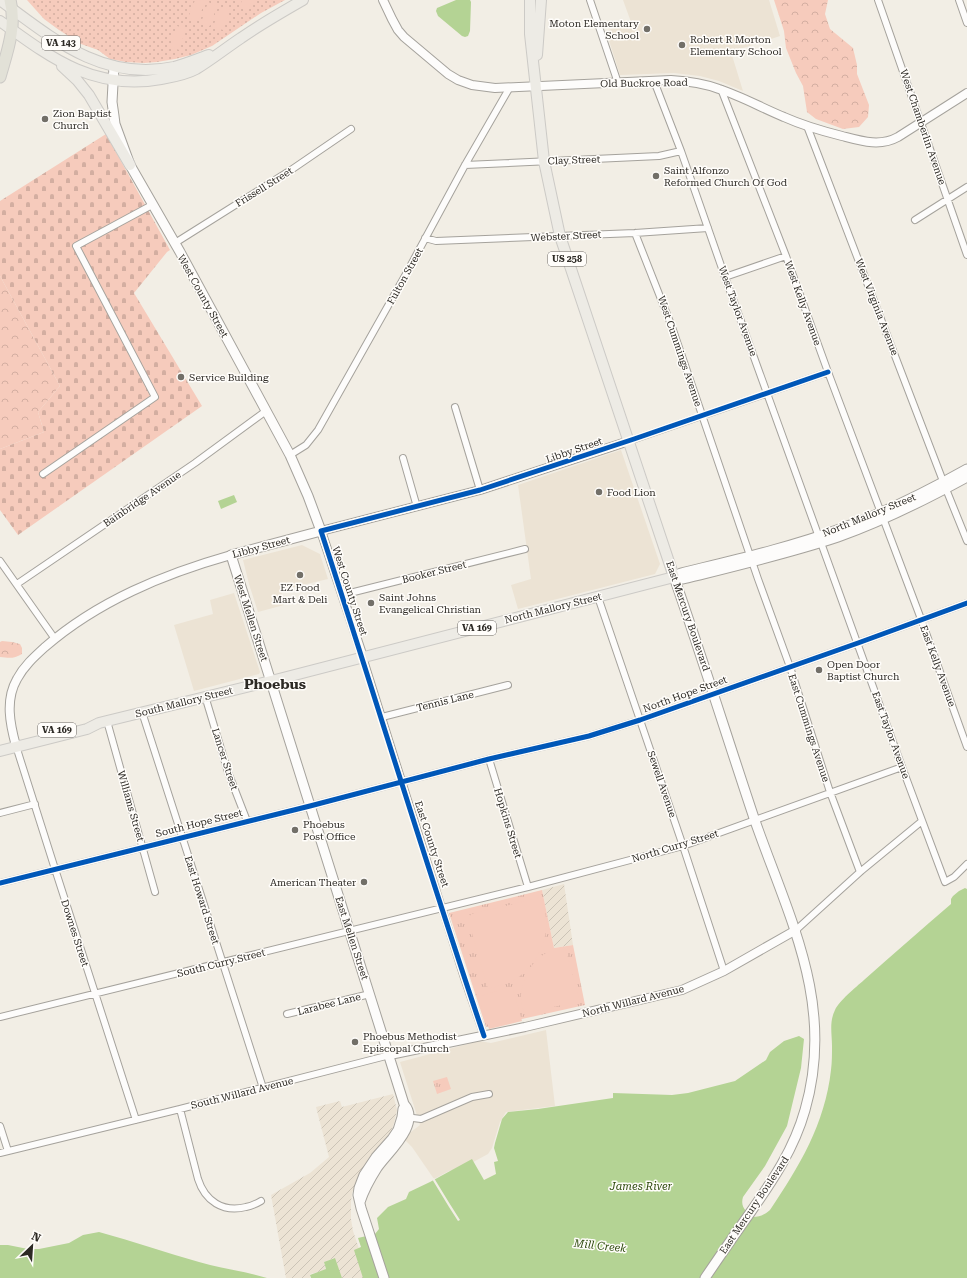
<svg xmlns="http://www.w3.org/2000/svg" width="967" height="1278" font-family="'Roboto Serif',serif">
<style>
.built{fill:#ece3d4}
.industrial{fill:url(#industrial-furrows)}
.grass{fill:url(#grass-dots)}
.forest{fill:url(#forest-crowns)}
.cemetery{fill:url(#cemetery-stones)}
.park{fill:url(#park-tufts)}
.garden{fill:#f6cbbc}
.water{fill:#b4d394}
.pier{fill:#f2eee5}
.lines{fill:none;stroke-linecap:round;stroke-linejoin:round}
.minor-casing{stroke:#a5a29c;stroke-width:8}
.tertiary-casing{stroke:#a5a29c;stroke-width:10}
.secondary-casing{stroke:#a5a29c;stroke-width:11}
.primary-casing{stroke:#cccac6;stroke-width:12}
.motorway-casing{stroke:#cccac6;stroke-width:13}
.minor{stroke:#fdfcfb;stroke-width:6}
.tertiary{stroke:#fdfcfb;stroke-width:8}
.secondary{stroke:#fdfcfb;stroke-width:9}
.primary{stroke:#edebe5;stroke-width:10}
.motorway{stroke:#e2e1d7;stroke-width:11}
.cycleway-casing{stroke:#fffdfa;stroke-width:8}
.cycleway{stroke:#0057b8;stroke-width:5}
.poi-dot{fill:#726f68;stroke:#fffdfa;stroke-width:1.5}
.labels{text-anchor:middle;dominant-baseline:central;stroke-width:3;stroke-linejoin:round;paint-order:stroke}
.shield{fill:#fffdfa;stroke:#6c6965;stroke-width:1}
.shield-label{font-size:9px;font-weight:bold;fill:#2d2a25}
.poi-label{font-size:10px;fill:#2d2a25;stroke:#fffdfa;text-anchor:start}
.street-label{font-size:10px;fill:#2d2a25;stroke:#fffdfa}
.water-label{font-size:11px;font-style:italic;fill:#2e4a0d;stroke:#fffdfa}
.district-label{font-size:14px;font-weight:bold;fill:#2d2a25;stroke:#fffdfa}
</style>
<defs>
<pattern id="industrial-furrows" width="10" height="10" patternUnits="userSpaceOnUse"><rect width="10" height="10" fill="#ece3d4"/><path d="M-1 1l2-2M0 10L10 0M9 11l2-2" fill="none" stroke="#cbc3b6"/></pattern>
<pattern id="grass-dots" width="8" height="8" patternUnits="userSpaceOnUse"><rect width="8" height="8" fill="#f6cbbc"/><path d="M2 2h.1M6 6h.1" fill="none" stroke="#d3aea1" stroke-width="1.8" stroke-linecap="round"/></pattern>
<pattern id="forest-crowns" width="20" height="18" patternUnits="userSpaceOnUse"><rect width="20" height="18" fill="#f6cbbc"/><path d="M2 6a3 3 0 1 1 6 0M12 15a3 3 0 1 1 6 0" fill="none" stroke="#d3aea1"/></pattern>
<pattern id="cemetery-stones" width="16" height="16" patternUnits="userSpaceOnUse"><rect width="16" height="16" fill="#f6cbbc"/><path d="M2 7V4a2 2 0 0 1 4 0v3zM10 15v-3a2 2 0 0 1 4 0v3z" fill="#d3aea1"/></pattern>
<pattern id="park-tufts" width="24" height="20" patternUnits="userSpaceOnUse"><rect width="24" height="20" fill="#f6cbbc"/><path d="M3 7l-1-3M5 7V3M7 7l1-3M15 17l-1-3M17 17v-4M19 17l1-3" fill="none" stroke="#d3aea1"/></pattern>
</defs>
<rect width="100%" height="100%" fill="#f2eee5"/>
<path class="built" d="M623 0H769L780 36 731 52 743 91 719 81 700 76 674 73 620 75 606 31 631 22Z
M621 450 660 564 655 574 518 609 511 585 531 579 518 485Z
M302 545 320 554 328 579 281 590 284 605 258 612 249 584 243 560Z
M234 593 260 672 259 674 194 691 174 625 213 614 210 600Z
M546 1030 555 1106 506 1112 500 1122 492 1148 488 1154 464 1167 449 1171 434 1179 412 1147 403 1138 420 1125 400 1062 479 1041 491 1043Z"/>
<path class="industrial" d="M564 884 573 945 554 948 542 890Z
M393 1094 397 1110 394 1123 391 1131 369 1160 360 1175 352 1193 351 1202V1219L353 1231 369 1278H341L334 1258 324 1262 326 1270 310 1274V1278H286L271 1195 310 1173 329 1157 316 1107 340 1101 342 1107Z"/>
<path class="grass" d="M27 0H285L261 13 212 46 191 55 175 59 157 62 144 63 126 62 110 59 98 50 81 44 59 30 44 19Z"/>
<path class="forest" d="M774 0H828L825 14 830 29 853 48 857 65V74L869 105 868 117 859 127 843 129 816 119 807 112 803 86 796 73 786 48 784 31Z
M0 276 60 386 38 412 44 432 0 449Z
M2 641 12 642 20 644 22 648V654C14 659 9 658 0 657V642Z"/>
<path class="cemetery" d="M106 134 170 250 167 252 134 293 202 406 18 535 0 510V449L44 432 38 412 60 386 0 276V201Z"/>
<path class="park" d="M542 890 554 948 573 945 585 1005 486 1027 449 913Z
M447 1077 451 1089 437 1094 433 1081Z"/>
<path class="garden" d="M195 0 205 1 198 21 188 18Z
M242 0H252L249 9 240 6Z
M208 2 217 6 210 26 201 23Z
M220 7 230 10 223 30 213 27Z
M177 26 186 29 179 50 170 46Z
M542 897C544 906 547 918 546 928 545 946 534 965 520 976 511 983 498 986 488 989L468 919 471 914Z
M565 947 579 998 577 1002 524 1013C523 1008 521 1003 521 998 521 981 531 961 546 953 552 950 559 948 565 947Z
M509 987 513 989 522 1021 489 1029 478 997Z"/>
<path class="water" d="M456 0H470L471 2 470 31 468 36 465 37 462 36 438 16 436 11 437 8Z
M234 495 237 502 221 509 218 501Z
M965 888 967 889V1278H363L354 1250 361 1247 358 1238 375 1234 379 1229 377 1218 388 1207 406 1199 409 1192 430 1182 472 1159 484 1180 496 1174 494 1162 498 1161 494 1148 495 1143 502 1119 508 1112 538 1109 613 1098V1093L672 1095 688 1093 735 1081 766 1060 770 1052 784 1041 799 1036 804 1039 801 1068 787 1126 765 1166 743 1197C740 1207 746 1211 753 1217 760 1217 764 1215 770 1210 799 1167 825 1124 831 1070 832 1062 832 1054 832 1046 832 1034 829 1022 835 1010 839 1001 856 987 864 980 893 954 922 929 951 904V899L953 896 959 891Z
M99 1232C133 1241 166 1253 199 1262 222 1269 245 1271 267 1278H0V1245H8L28 1249H39L69 1243 83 1235Z
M335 1258 342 1278H311L310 1275 326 1269 324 1262Z"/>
<path class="pier" d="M434 1178 448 1201 460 1220 458 1221 449 1207 432 1179Z"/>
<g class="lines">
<defs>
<path id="minor" d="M590 0 618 83
M878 0 967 255
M959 0 967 23
M654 81 681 151 725 277 902 767 945 882 954 877 967 864
M721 89 786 256 828 372 921 619 967 747
M807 126 946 489 967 541
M465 165 659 156 681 151
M915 220 967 187
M635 233 672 327 758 579 790 667 830 792 860 872
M425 238 436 241 635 233 708 228
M175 243 291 170 351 129
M725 277 786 256
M455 407 480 490
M629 441 828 372
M290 455 306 445 318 430 406 274 465 165 510 87
M403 458 417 507
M43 474 155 397 76 246 152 205
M0 561 55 639
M17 584 195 463 266 411
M342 595 525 549
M598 597 683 846 724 971
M363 657 464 978 484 1036
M205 696 228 772 247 821
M142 712 263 1088
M382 717 508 685
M107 721 155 892
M16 746 55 869 136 1120
M489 759 528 887
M0 813 35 804
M0 883 310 806 489 759 589 736 640 720 858 643 967 603
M796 930 860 872 922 821
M287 1014 370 994
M0 1017 528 887 683 846 902 767
M180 1109 198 1179C205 1201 223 1213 246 1207 251 1206 256 1204 261 1201
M405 1117 421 1119 472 1097 489 1094
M0 1126 8 1151
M0 1153 180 1109 390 1055"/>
<path id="tertiary" d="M383 0 392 19 398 30 404 37 448 74 458 80 472 85 495 88 671 80C688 81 703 83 719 89 741 96 762 108 784 117 802 125 822 131 842 136 861 141 880 147 898 137L967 93
M363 657 321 531 480 490 629 441
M16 746C10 724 5 700 17 679 24 666 34 657 45 647 98 601 164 574 231 555
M390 1055 525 1027 682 990 724 971 796 930"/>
<path id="secondary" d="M114 66 112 102 114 116 115 124 130 165 180 252 290 455 308 496 321 531 231 555 404 1104C422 1124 387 1153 377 1168 370 1179 364 1190 360 1202
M674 577C702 657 727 737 754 818 788 916 836 1003 805 1110 794 1149 773 1180 750 1213 735 1234 720 1256 705 1278
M674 577 681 573C734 560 788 548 840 529 884 513 926 492 967 469
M674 577 683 579C735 566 787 554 838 537 883 521 925 500 967 477
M384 1278 361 1208 358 1195 359 1188 364 1175 376 1157 392 1139 398 1130 402 1117 403 1109"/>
<path id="primary" d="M0 0C53 39 103 82 174 67 186 64 197 59 209 55
M0 21C51 58 94 91 161 79 172 77 185 75 196 69 211 60 226 48 241 38 261 24 282 12 303 0
M537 55 541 0
M62 66 77 80 89 95 130 165
M0 751 87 729 99 723 107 721 279 679 674 577 560 236 544 161 530 34V0"/>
<path id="motorway" d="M0 77C7 52 17 26 10 0"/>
</defs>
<use href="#minor" class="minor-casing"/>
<use href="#tertiary" class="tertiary-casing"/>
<use href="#secondary" class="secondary-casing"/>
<use href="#primary" class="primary-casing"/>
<use href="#motorway" class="motorway-casing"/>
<use href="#minor" class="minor"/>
<use href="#tertiary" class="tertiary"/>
<use href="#secondary" class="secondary"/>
<use href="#primary" class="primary"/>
<use href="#motorway" class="motorway"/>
<defs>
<path id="cycleway" d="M0 883 310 806 489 759 589 736 640 720 858 643 967 603
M484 1036C427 868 376 699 321 531L480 490 634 439 828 372"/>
</defs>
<use href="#cycleway" class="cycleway-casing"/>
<use href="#cycleway" class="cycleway"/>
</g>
<g class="poi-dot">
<circle cx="647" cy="29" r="4"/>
<circle cx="682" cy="45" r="4"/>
<circle cx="45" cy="119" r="4"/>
<circle cx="656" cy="176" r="4"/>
<circle cx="181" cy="377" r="4"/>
<circle cx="599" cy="492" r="4"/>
<circle cx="300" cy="575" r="4"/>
<circle cx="371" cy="603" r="4"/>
<circle cx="819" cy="670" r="4"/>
<circle cx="295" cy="830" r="4"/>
<circle cx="364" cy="882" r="4"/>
<circle cx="355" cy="1042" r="4"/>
</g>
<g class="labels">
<g class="shield">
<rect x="42" y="36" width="38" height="14" rx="3"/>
<rect x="548" y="252" width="38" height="14" rx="3"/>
<rect x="458" y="621" width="38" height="14" rx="3"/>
<rect x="38" y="723" width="38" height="14" rx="3"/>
</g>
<g class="shield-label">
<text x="61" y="43">VA 143</text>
<text x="567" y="259">US 258</text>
<text x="477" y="628">VA 169</text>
<text x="57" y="730">VA 169</text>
</g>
<g class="poi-label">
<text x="639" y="23" text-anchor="end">Moton Elementary<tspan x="639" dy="12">School</tspan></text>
<text x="690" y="39">Robert R Morton<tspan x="690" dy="12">Elementary School</tspan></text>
<text x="53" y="113">Zion Baptist<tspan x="53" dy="12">Church</tspan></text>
<text x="664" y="170">Saint Alfonzo<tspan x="664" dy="12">Reformed Church Of God</tspan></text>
<text x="189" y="377">Service Building</text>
<text x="607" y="492">Food Lion</text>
<text x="300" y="587" text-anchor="middle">EZ Food<tspan x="300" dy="12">Mart &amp; Deli</tspan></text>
<text x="379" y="597">Saint Johns<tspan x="379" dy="12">Evangelical Christian</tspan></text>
<text x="827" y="664">Open Door<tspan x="827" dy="12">Baptist Church</tspan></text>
<text x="303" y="824">Phoebus<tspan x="303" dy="12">Post Office</tspan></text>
<text x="356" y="882" text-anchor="end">American Theater</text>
<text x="363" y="1036">Phoebus Methodist<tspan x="363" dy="12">Episcopal Church</tspan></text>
</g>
<g class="street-label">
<text transform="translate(644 83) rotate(-1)">Old Buckroe Road</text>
<text transform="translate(923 127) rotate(71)">West Chamberlin Avenue</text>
<text transform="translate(574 160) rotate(-2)">Clay Street</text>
<text transform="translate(264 187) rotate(-32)">Frissell Street</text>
<text transform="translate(566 236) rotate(-3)">Webster Street</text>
<text transform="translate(405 276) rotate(-61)">Fulton Street</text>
<text transform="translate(203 296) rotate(61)">West County Street</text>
<text transform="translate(803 303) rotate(70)">West Kelly Avenue</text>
<text transform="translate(877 307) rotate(69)">West Virginia Avenue</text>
<text transform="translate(738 311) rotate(70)">West Taylor Avenue</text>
<text transform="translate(680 351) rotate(71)">West Cummings Avenue</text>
<text transform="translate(574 450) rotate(-19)">Libby Street</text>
<text transform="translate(142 499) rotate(-34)">Bainbridge Avenue</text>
<text transform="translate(869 515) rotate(-22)">North Mallory Street</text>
<text transform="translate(261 547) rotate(-15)">Libby Street</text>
<text transform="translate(434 572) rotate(-14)">Booker Street</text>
<text transform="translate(350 591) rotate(72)">West County Street</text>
<text transform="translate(553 608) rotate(-14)">North Mallory Street</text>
<text transform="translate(688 616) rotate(71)">East Mercury Boulevard</text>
<text transform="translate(251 618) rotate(72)">West Mellen Street</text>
<text transform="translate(938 666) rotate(70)">East Kelly Avenue</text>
<text transform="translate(685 694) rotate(-20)">North Hope Street</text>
<text transform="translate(445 701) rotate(-14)">Tennis Lane</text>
<text transform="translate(184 702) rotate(-14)">South Mallory Street</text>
<text transform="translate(809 728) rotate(72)">East Cummings Avenue</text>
<text transform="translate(891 735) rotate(70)">East Taylor Avenue</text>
<text transform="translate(225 759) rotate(72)">Lancer Street</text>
<text transform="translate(662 784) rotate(71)">Sewell Avenue</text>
<text transform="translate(131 806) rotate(74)">Williams Street</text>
<text transform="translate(199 823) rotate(-14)">South Hope Street</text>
<text transform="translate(508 823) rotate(73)">Hopkins Street</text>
<text transform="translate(432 844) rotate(72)">East County Street</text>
<text transform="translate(675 846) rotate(-17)">North Curry Street</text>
<text transform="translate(202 900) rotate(72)">East Howard Street</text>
<text transform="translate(75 933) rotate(72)">Downes Street</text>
<text transform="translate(352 938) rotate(72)">East Mellen Street</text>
<text transform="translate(221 963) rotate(-14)">South Curry Street</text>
<text transform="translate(633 1001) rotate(-14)">North Willard Avenue</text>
<text transform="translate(329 1004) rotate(-14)">Larabee Lane</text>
<text transform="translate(242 1093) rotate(-14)">South Willard Avenue</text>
<text transform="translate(754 1205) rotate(-56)">East Mercury Boulevard</text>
</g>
<g class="water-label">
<text x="641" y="1186">James River</text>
<text transform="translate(600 1246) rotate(6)">Mill Creek</text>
</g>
<g class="district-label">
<text x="275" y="684">Phoebus</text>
</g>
</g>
<g transform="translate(32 1246) rotate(25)" stroke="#fffdfa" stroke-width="3" paint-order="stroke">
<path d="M0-3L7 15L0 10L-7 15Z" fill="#2d2a25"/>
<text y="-6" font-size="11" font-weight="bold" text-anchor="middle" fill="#2d2a25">N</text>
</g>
</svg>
